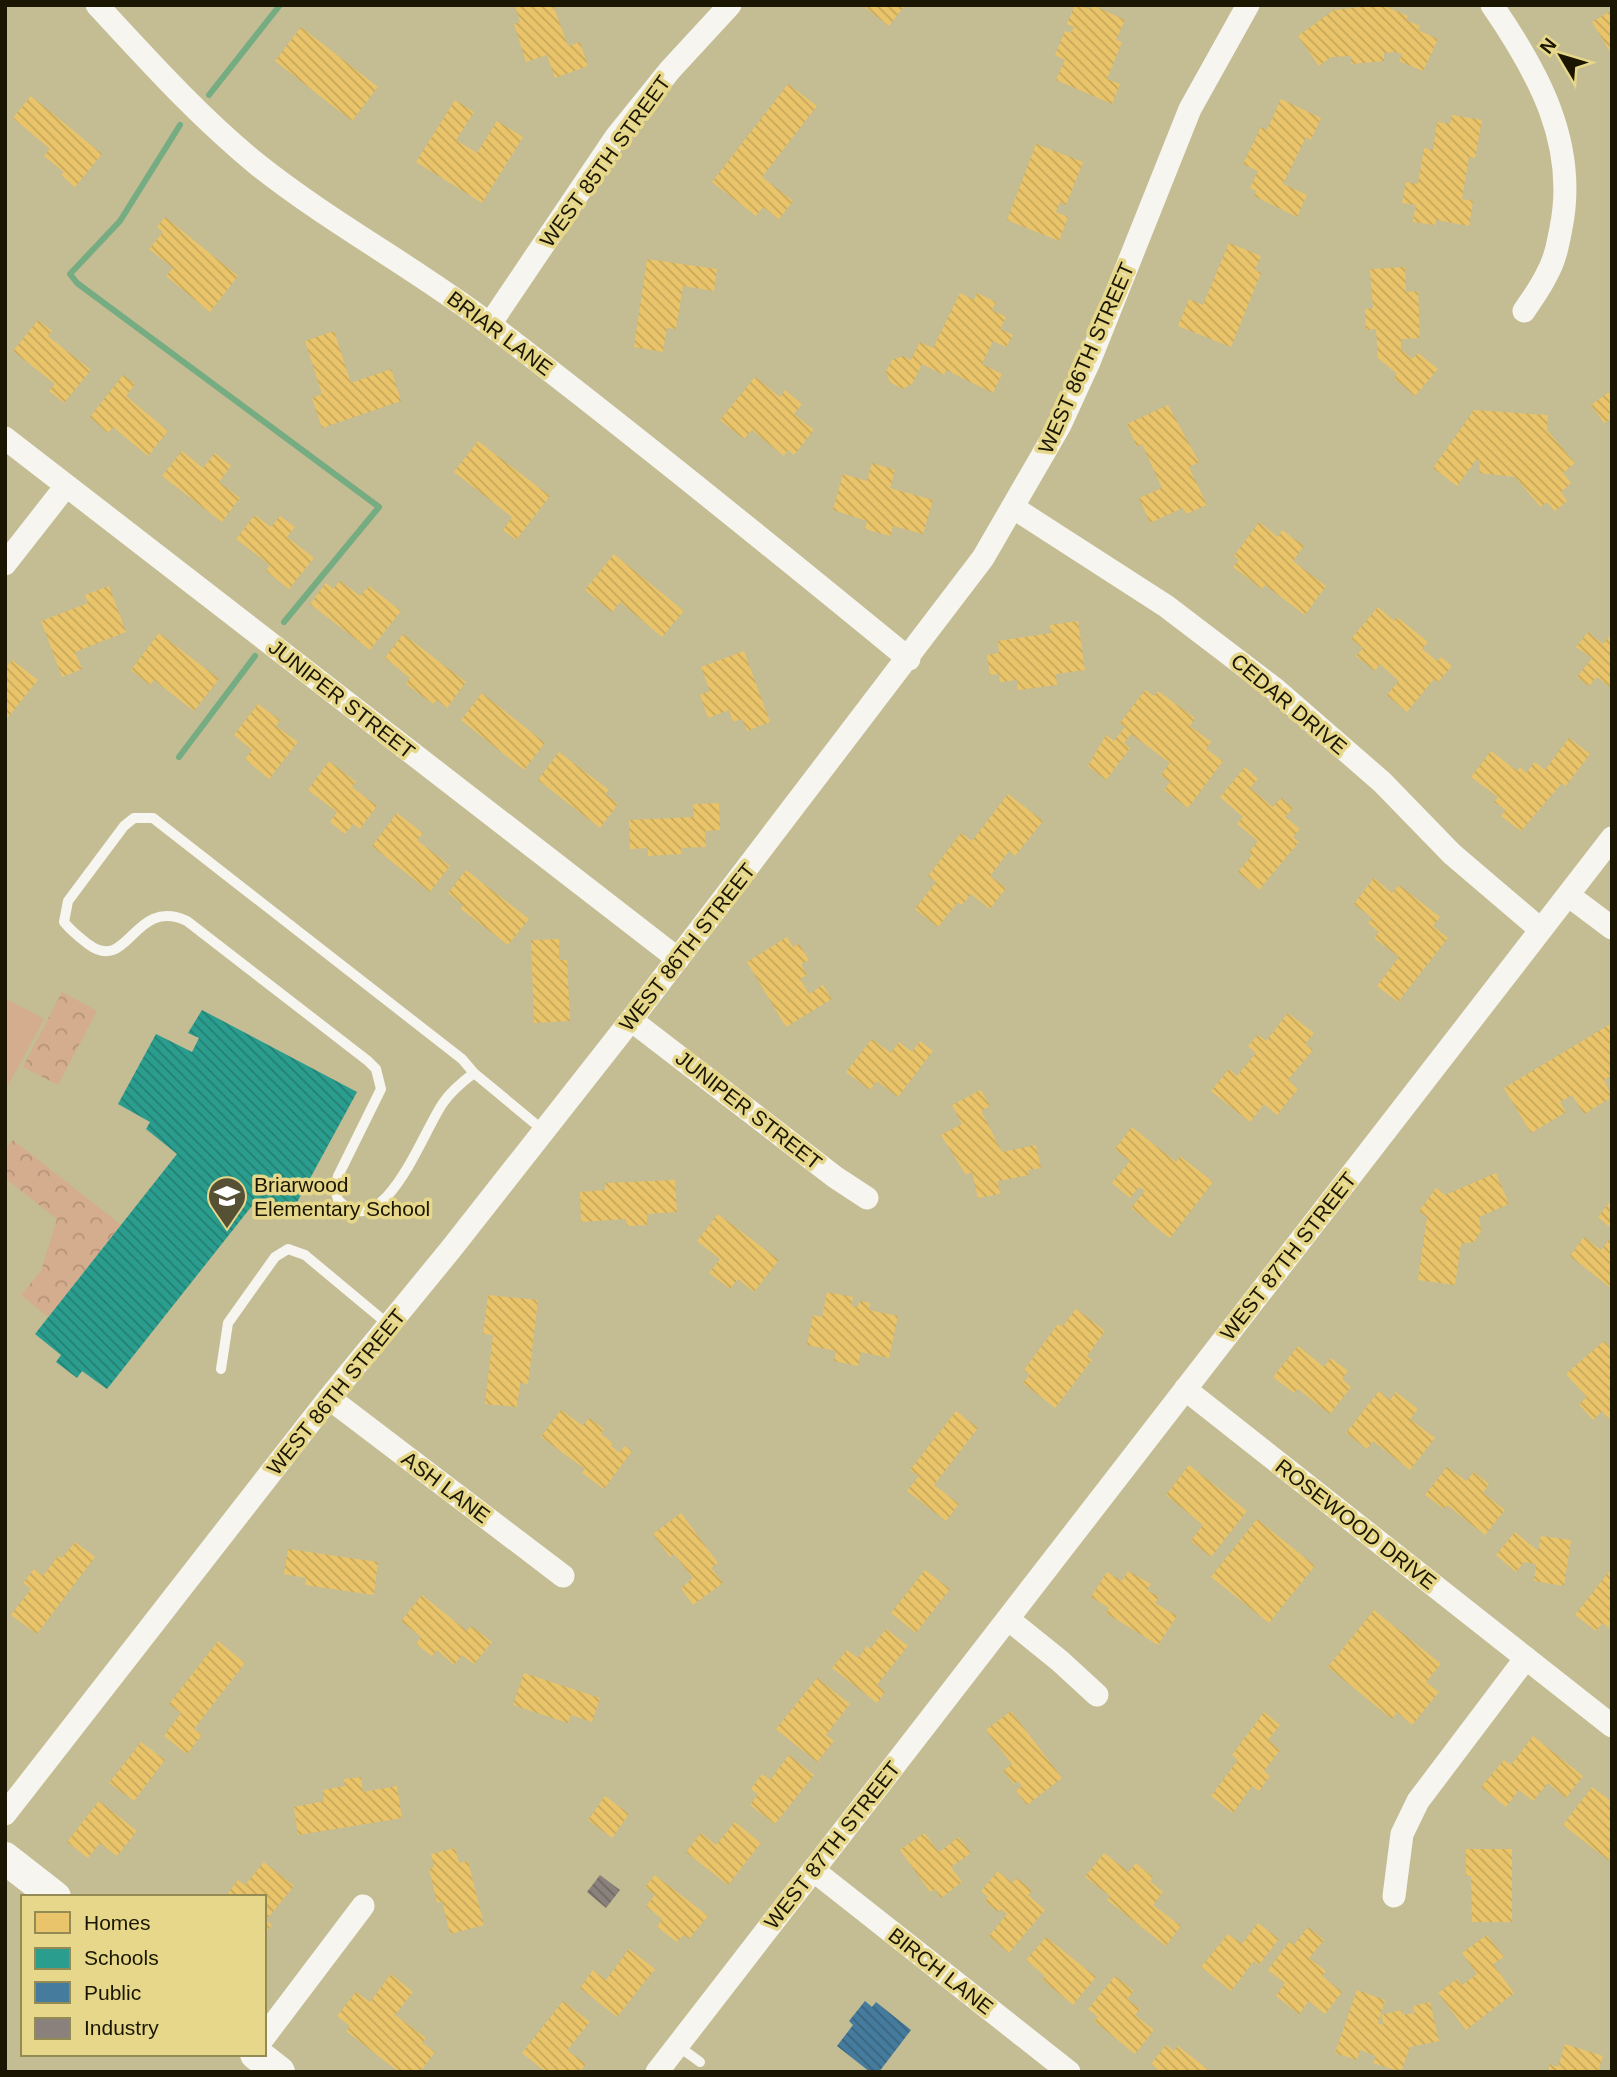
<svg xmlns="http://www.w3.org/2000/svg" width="1617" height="2077" font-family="Helvetica,sans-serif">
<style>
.grass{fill:#d4ac8e}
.park{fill:url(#park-crowns)}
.homes{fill:url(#homes-back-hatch)}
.schools{fill:url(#schools-back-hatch)}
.public{fill:url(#public-back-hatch)}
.industry{fill:url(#industry-back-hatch)}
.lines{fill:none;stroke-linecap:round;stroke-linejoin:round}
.stream{stroke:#76ac82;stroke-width:6}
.lane{stroke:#f6f5ef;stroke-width:10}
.street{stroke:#f6f5ef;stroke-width:23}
.secondary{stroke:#f6f5ef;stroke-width:32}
.labels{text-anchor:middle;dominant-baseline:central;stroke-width:7;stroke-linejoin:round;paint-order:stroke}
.street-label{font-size:21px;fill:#1a1601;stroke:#e6d78a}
.poi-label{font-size:21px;fill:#1a1601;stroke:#e6d78a;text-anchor:start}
</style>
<defs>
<pattern id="park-crowns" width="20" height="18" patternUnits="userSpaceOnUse" patternTransform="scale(1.75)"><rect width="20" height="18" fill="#d4ac8e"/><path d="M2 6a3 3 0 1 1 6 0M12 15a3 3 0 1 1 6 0" fill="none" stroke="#b59379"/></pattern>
<pattern id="homes-back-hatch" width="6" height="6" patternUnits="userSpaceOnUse" patternTransform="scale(1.75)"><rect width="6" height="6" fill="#e9c46a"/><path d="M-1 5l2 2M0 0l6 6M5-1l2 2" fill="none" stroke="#c7a85a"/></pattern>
<pattern id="schools-back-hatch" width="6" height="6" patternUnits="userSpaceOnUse" patternTransform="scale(1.75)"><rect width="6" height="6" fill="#2a9d8f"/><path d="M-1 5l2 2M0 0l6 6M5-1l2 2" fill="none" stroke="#237f72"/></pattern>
<pattern id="public-back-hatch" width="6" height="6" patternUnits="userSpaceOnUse" patternTransform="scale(1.75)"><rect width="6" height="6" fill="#457b9d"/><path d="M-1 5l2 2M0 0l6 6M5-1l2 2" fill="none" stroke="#39647e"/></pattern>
<pattern id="industry-back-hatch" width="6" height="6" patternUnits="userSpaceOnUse" patternTransform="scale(1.75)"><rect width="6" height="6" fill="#8a817c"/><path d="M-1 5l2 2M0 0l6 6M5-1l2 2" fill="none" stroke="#706963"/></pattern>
</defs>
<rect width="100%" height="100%" fill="#c4bc93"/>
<path class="grass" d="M5 998 44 1019 5 1091Z"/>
<path class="park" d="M62 992 97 1011 58 1085 23 1067Z
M13 1140 121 1225 48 1317 21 1295 41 1271 57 1219 5 1178V1150Z"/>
<path class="homes" d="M515 5H553L568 46 580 42 588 66 555 78 547 55 526 62 514 24 520 22Z
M862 5H905L889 26Z
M1075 5 1090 9 1092 5 1125 20 1116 40 1122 42 1107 79 1120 84 1112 104 1056 80 1065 60 1055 55 1065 31 1071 33 1074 27 1067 24Z
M1382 5 1408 16 1406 20 1420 26 1418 30 1438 39 1423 71 1399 61 1402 54 1396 52 1384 53V61L1351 64V56L1331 57 1319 66 1298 36 1334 10Z
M1612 10V55L1592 22Z
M301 27 378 87 352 121 275 61Z
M788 84 817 106 762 177 793 201 779 219 763 207 756 216 712 182Z
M31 96 102 154 75 187 61 175 64 172 44 156 50 149 13 118Z
M1281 99 1321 118 1311 140 1306 137 1283 184 1307 195 1297 217 1254 196 1256 191 1250 188 1258 171 1243 164 1261 127 1267 130Z
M455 100 474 112 456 140 477 153 497 121 523 137 482 203 416 162Z
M1452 115 1482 120 1475 158 1469 157 1462 199 1473 201 1469 226 1436 220 1435 225 1413 222 1416 205 1402 203 1406 182 1418 184 1424 148 1433 150 1437 122 1450 124Z
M1036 144 1083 162 1066 205 1060 202 1056 212 1068 217 1059 241 1007 220Z
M165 217 238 276 210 312 166 276 173 268 149 249 163 232 157 227Z
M1229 243 1261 256 1255 270 1261 273 1231 347 1178 326 1189 299 1203 305Z
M647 259 717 269 714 291 683 286 676 329 667 328 663 352 634 347Z
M1405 267 1406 292 1418 291 1420 338 1401 339V349L1412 359 1418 353 1438 369 1415 396 1394 378 1397 374 1378 358 1376 329 1366 330 1365 309 1373 308 1370 269Z
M960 293 974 300 977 293 996 302 992 310 1006 317 1000 329 1013 335 1006 347 993 341 982 364 1002 374 993 393 946 370 944 375 922 364 912 384 902 389 890 382 886 372 892 360 903 356 911 360 920 342 933 348Z
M38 320 52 331 48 336 91 370 64 403 49 391 55 384 13 351Z
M334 331 351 383 391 369 401 401 322 428 312 398 322 394 305 341Z
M123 375 135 384 126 396 168 431 148 456 113 427 108 433 90 417Z
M755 377 780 397 785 390 802 404 794 414 814 430 794 455 788 450 784 456 752 430 744 439 720 420Z
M1612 390V418L1604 423 1591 405Z
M1168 405 1199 462 1189 467 1207 505 1186 514 1183 508 1150 523 1139 498 1162 488 1142 444 1137 447 1127 424Z
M1474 410 1548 415 1547 430 1575 463 1563 473 1571 483 1561 492 1567 501 1555 511 1547 502 1541 507 1515 477 1479 473 1480 460H1476L1457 486 1433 468Z
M478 441 550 496 516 540 503 530 512 517 454 472Z
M182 451 203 468 215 453 231 466 219 482 240 498 222 522 162 476Z
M872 463 895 470 890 488 933 500 923 534 893 526 890 536 865 529 867 521 833 510 843 474 867 481Z
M255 515 271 527 280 516 295 527 287 537 314 558 289 589 266 571 270 565 236 539Z
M1259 522 1278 537 1282 530 1304 546 1293 561 1326 586 1305 615 1265 585 1262 589 1233 567 1239 560 1234 556Z
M614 554 684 611 662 637 620 602 612 612 585 590Z
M340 581 360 596 369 586 401 611 370 650 310 604 326 583 333 589Z
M109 586 126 632 75 652 82 669 62 677 41 621 88 603 85 595Z
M1378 607 1394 621 1397 617 1428 642 1422 649 1437 661 1441 657 1452 666 1438 682 1434 679 1407 712 1387 695 1399 681 1380 664 1375 671 1356 656 1363 648 1351 639Z
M1078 621 1085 670 1056 674 1057 685 1018 690 1017 680 1000 682 999 674 990 675 987 655 999 653 998 641 1051 633 1050 625Z
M1588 632 1603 644 1612 633V689L1597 677 1589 686 1577 677 1592 658 1576 647Z
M159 633 219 679 194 711 154 680 150 685 131 670Z
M403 634 466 682 447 708 437 700 433 704 406 684 410 678 385 658Z
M744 651 770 722 747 731 742 719 733 722 729 710 708 718 700 695 710 691 701 667Z
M12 660 38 680 5 721V669Z
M1145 690 1154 696 1158 691 1195 718 1190 726 1211 742 1206 749 1223 761 1188 808 1164 790 1170 782 1161 775 1170 763 1131 734 1124 743 1130 748 1106 780 1088 766 1106 735 1114 741 1125 727 1120 723Z
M482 693 545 743 524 770 461 720Z
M258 704 280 720 276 726 298 742 269 779 245 759 252 750 234 735Z
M1569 738 1590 754 1566 786 1562 783 1521 831 1501 816 1506 810 1494 802 1498 797 1471 777 1491 751 1517 771 1520 767 1526 773 1535 762 1545 770Z
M559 752 609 790 605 794 618 804 600 828 538 780Z
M329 761 356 782 352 787 377 806 360 829 353 824 345 834 330 822 337 812 308 790Z
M1245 767 1258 779 1250 788 1273 807 1281 798 1293 808 1285 817 1300 829 1293 837 1299 842 1259 890 1238 872 1252 855 1249 852 1258 841 1237 824 1243 817 1220 797Z
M1008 794 1043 821 1015 856 1009 851 990 876 1006 888 990 909 971 894 962 905 958 902 938 927 915 909 936 882 928 876 961 833 972 841Z
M719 803 720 830 705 831 706 847 681 848V854L648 856V848L630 849 629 820 694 817 693 804Z
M397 813 423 833 417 840 450 866 430 892 372 846Z
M466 870 529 919 508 945 461 909 463 905 448 893Z
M1374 878 1392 893 1399 885 1440 917 1433 926 1448 938 1398 1002 1377 986 1399 957 1374 938 1379 932 1368 923 1372 918 1354 904Z
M787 937 793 947 799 944 809 960 801 964 807 975 800 979 809 994 823 985 832 999 786 1027 747 962Z
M559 939V960H567L570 1021 534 1023 531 940Z
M1288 1013 1314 1033 1305 1044 1313 1050 1288 1080 1298 1089 1277 1115 1264 1104 1250 1122 1211 1091 1229 1069 1237 1076 1256 1053 1248 1046 1258 1035 1266 1041Z
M1612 1023V1075L1604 1080 1612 1097 1584 1114 1572 1095 1560 1102 1566 1112 1531 1133 1504 1088Z
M872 1039 891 1053 899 1042 912 1052 920 1041 933 1051 898 1097 877 1081 870 1090 846 1072Z
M981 1090 990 1106 981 1111 1002 1152 1036 1145 1041 1168 1028 1170 1029 1175 998 1181 1000 1194 978 1198 972 1172 966 1175 941 1135 962 1124 952 1105Z
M1132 1127 1176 1162 1180 1156 1213 1182 1170 1238 1131 1208 1145 1191 1139 1187 1130 1198 1112 1183 1130 1161 1115 1149Z
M1496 1173 1509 1204 1479 1217 1481 1231 1474 1242 1461 1244 1455 1285 1418 1280 1427 1217 1419 1211 1436 1188 1445 1195Z
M675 1180 677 1212 647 1214V1225L627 1226 626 1219 581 1222 580 1192 605 1190V1183Z
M1609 1203 1612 1204V1229L1598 1217Z
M718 1214 779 1260 754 1292 738 1279 730 1289 709 1273 720 1259 697 1241Z
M1612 1236V1289L1570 1256 1584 1237 1601 1250Z
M827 1292 853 1297 851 1306 858 1307 859 1301 870 1303 869 1310 898 1316 889 1358 861 1352 858 1366 834 1361 836 1351 807 1345 813 1315 822 1317Z
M488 1295 538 1300 528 1384 520 1383 517 1407 485 1404 493 1335 483 1334Z
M1076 1309 1105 1331 1087 1356 1092 1360 1055 1408 1023 1383 1030 1375 1024 1370 1058 1324 1062 1327Z
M1604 1341 1612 1350V1423L1602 1411 1593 1420 1579 1404 1587 1397 1566 1374Z
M1298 1346 1324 1367 1331 1358 1348 1371 1342 1379 1351 1387 1330 1414 1298 1389 1294 1393 1273 1377Z
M1379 1391 1390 1400 1396 1392 1418 1409 1410 1419 1435 1438 1410 1470 1373 1441 1367 1449 1346 1433Z
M561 1410 583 1426 589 1418 604 1429 601 1434 613 1443 611 1446 620 1453 624 1446 632 1451 604 1489 582 1473 585 1469 541 1437Z
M956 1411 978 1428 934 1485 959 1504 946 1521 907 1491 919 1476 910 1470Z
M1189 1465 1247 1511 1211 1557 1191 1541 1203 1525 1166 1495Z
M1447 1467 1466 1481 1474 1472 1489 1484 1483 1493 1505 1510 1485 1535 1447 1505 1444 1509 1425 1495Z
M681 1513 718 1563 711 1568 723 1583 693 1605 681 1588 693 1578 674 1554 670 1557 653 1534Z
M1257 1519 1315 1566 1269 1623 1211 1577Z
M1515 1532 1538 1551 1541 1536 1571 1540 1564 1586 1534 1581 1536 1564 1524 1562 1516 1572 1496 1555Z
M75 1542 95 1557 37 1634 11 1615 31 1589 23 1583 34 1569 43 1576 58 1556 62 1558Z
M288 1549 378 1562 374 1595 305 1585 306 1578 284 1574Z
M1612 1568V1630L1603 1623 1596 1631 1575 1615Z
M925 1570 950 1589 916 1633 891 1613Z
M1128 1571 1151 1584 1147 1590 1159 1597 1155 1603 1177 1616 1158 1645 1106 1613 1109 1608 1091 1597 1107 1572 1122 1581Z
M422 1595 467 1631 471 1626 492 1642 474 1664 462 1655 454 1665 437 1650 432 1656 416 1644 421 1637 401 1621Z
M1374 1610 1441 1664 1426 1682 1439 1692 1412 1725 1397 1712 1392 1719 1328 1667Z
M886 1629 908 1646 877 1685 885 1692 877 1703 832 1668 847 1650 858 1658 867 1646 870 1649Z
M218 1641 245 1663 194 1729 202 1735 187 1754 164 1736 181 1713 169 1704Z
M524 1673 600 1698 592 1722 571 1715 568 1723 513 1705Z
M817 1678 850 1704 826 1735 834 1741 817 1762 776 1729Z
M1011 1711 1062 1778 1027 1805 1016 1791 1022 1786 1018 1781 1014 1784 1003 1771 1012 1764 986 1730Z
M1264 1712 1280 1725 1268 1740 1280 1750 1264 1771 1270 1776 1259 1791 1252 1786 1233 1813 1211 1796 1238 1760 1232 1755Z
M1533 1736 1583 1776 1566 1798 1548 1783 1533 1801 1519 1790 1506 1807 1481 1787 1504 1760 1511 1765Z
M141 1742 165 1760 134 1801 109 1783Z
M789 1755 814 1775 775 1824 750 1805 758 1794 751 1789 762 1774 770 1780Z
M361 1777 363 1792 397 1786 402 1818 298 1835 294 1807 324 1801 323 1790 345 1786 344 1779Z
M1592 1787 1612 1802V1863L1563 1825Z
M605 1796 629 1814 612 1838 588 1820Z
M99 1801 137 1831 117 1856 100 1843 88 1858 67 1842Z
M735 1822 761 1843 728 1885 686 1852 701 1833 716 1845Z
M924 1833 939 1852 959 1837 971 1853 951 1867 962 1882 941 1898 935 1889 930 1892 900 1850Z
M455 1848 459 1863 468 1861 484 1925 450 1934 442 1901 437 1903 429 1869 434 1867 431 1854Z
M1466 1849H1512V1922H1472L1471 1876H1466Z
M1104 1853 1129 1872 1136 1863 1153 1877 1150 1881 1163 1892 1153 1905 1181 1926 1166 1946 1107 1900 1110 1896 1085 1877Z
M264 1862 294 1886 266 1920 272 1925 264 1935V1897L226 1896 238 1880 245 1885Z
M998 1871 1012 1883 1017 1878 1032 1891 1028 1895 1045 1910 1009 1953 989 1936 1007 1914 1001 1909 998 1912 985 1901 988 1897 981 1891Z
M655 1875 708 1916 689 1939 683 1935 677 1942 657 1927 662 1919 646 1906 655 1895 645 1887Z
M1258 1923 1279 1939 1259 1965 1254 1961 1231 1991 1201 1967 1228 1934 1242 1944Z
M1308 1927 1324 1940 1309 1958 1326 1971 1322 1976 1342 1992 1325 2014 1309 2001 1299 2014 1276 1996 1285 1983 1268 1970 1290 1941 1294 1945Z
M1487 1935 1504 1957 1493 1964 1514 1993 1466 2030 1438 1993 1457 1979 1462 1985 1477 1974 1462 1953Z
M1046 1937 1096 1977 1073 2005 1043 1980 1045 1976 1026 1960Z
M629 1949 655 1969 617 2017 580 1988 593 1970 606 1980Z
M391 1974 413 1992 395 2015 426 2038 422 2043 435 2052 420 2072H399L346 2031 350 2026 337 2016 356 1992 370 2002Z
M1115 1976 1134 1991 1127 1999 1140 2009 1135 2015 1154 2030 1135 2054 1094 2021 1098 2017 1088 2009Z
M1357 1990 1385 2000 1378 2023 1384 2025 1381 2015 1401 2010 1403 2015 1415 2013 1413 2006 1430 2002 1439 2041 1410 2047 1401 2072 1373 2063 1376 2056 1360 2050 1357 2060 1335 2053Z
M563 2001 590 2022 567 2050 586 2064 580 2072H546L522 2053Z
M1565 2044 1603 2056 1598 2072H1548L1550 2064 1558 2067Z
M1166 2045 1174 2051 1178 2046 1211 2072H1161L1151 2064Z"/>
<path class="schools" d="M202 1010 357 1092 288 1219 255 1202 107 1389 82 1371 77 1378 56 1362 61 1355 35 1334 177 1154 146 1129 150 1122 118 1104 156 1034 192 1052 199 1038 188 1033Z"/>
<path class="public" d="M865 2001 872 2007 876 2002 911 2030 879 2072H870L837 2046 853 2025 849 2021Z"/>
<path class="industry" d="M600 1875 620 1890 606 1908 587 1892Z"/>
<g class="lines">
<path class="stream" d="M209 95 280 5
M180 125 120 221 70 274 77 283 379 507 284 622
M179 757 255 656"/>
<path class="lane" d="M474 1073C462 1082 451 1091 443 1103 422 1133 383 1247 338 1200L335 1189 338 1176 381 1089 376 1069 368 1061 187 921C133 896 129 975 88 944 79 937 71 931 64 922L68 901 124 826 134 818H153L462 1059 474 1073 544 1131
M221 1369 228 1323 275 1257 288 1249 305 1255 389 1325
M678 2046 700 2062"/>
<path class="street" d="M97 5C149 61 199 117 258 165 331 223 414 267 488 323 631 432 770 545 909 659
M1492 5C1538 72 1578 144 1561 228 1558 244 1555 260 1547 274 1541 287 1532 299 1524 311
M490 324 616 137 670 70 730 5
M5 438 678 959
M1014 508 1166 606 1275 689 1382 782 1452 854 1540 929
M5 564 66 486
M1568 895 1612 928
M631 1020 835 1177 867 1198
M1185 1389 1612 1726
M329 1398 563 1576
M1008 1619 1060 1661 1097 1695
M5 1814 329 1398 451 1249 631 1020 983 558 1060 425 1089 362 1190 109 1248 5
M813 1870 1069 2072
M1394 1896 1402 1834 1418 1801 1526 1658
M264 2037 363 1906
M657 2072 1612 838"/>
<path class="secondary" d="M5 1858 55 1897
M256 2054 279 2072"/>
</g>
<defs>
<symbol id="school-pin" viewBox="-11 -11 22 30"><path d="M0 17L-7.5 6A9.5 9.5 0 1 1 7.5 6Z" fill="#565034" stroke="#e6d78a"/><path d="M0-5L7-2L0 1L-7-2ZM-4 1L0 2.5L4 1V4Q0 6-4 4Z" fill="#fff"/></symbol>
</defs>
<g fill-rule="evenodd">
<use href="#school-pin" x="205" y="1174" width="44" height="60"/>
</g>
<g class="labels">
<g class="street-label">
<text transform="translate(605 161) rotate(-54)">WEST 85TH STREET</text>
<text transform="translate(500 333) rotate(37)">BRIAR LANE</text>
<text transform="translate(1086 358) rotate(-66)">WEST 86TH STREET</text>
<text transform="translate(342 699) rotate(38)">JUNIPER STREET</text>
<text transform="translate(1289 704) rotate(40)">CEDAR DRIVE</text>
<text transform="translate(687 947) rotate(-52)">WEST 86TH STREET</text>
<text transform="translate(749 1110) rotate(38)">JUNIPER STREET</text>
<text transform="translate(1288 1256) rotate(-52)">WEST 87TH STREET</text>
<text transform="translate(336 1392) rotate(-51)">WEST 86TH STREET</text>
<text transform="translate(446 1487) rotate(37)">ASH LANE</text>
<text transform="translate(1356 1524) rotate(38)">ROSEWOOD DRIVE</text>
<text transform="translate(832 1845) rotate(-52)">WEST 87TH STREET</text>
<text transform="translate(941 1971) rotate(38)">BIRCH LANE</text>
</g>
<g class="poi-label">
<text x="254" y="1184">Briarwood<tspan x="254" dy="24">Elementary School</tspan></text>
</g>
</g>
<rect width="1617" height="2077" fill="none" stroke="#1a1601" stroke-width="14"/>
<rect x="21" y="1895" width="245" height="161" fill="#e6d78a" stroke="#948a53" stroke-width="2"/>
<rect x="35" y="1912" width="35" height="21" fill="#e9c46a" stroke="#948a53" stroke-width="2"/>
<text x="84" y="1930" font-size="21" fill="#1a1601">Homes</text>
<rect x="35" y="1948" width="35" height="21" fill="#2a9d8f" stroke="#948a53" stroke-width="2"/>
<text x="84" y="1965" font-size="21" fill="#1a1601">Schools</text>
<rect x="35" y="1982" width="35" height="21" fill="#457b9d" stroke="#948a53" stroke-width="2"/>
<text x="84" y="2000" font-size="21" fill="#1a1601">Public</text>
<rect x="35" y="2018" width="35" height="21" fill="#8a817c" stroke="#948a53" stroke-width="2"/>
<text x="84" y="2035" font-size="21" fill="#1a1601">Industry</text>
<g transform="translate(1561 56) rotate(308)" stroke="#e6d78a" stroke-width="5" paint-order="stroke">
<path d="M0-5L12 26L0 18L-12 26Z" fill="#1a1601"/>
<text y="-10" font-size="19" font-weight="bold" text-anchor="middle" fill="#1a1601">N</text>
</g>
</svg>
